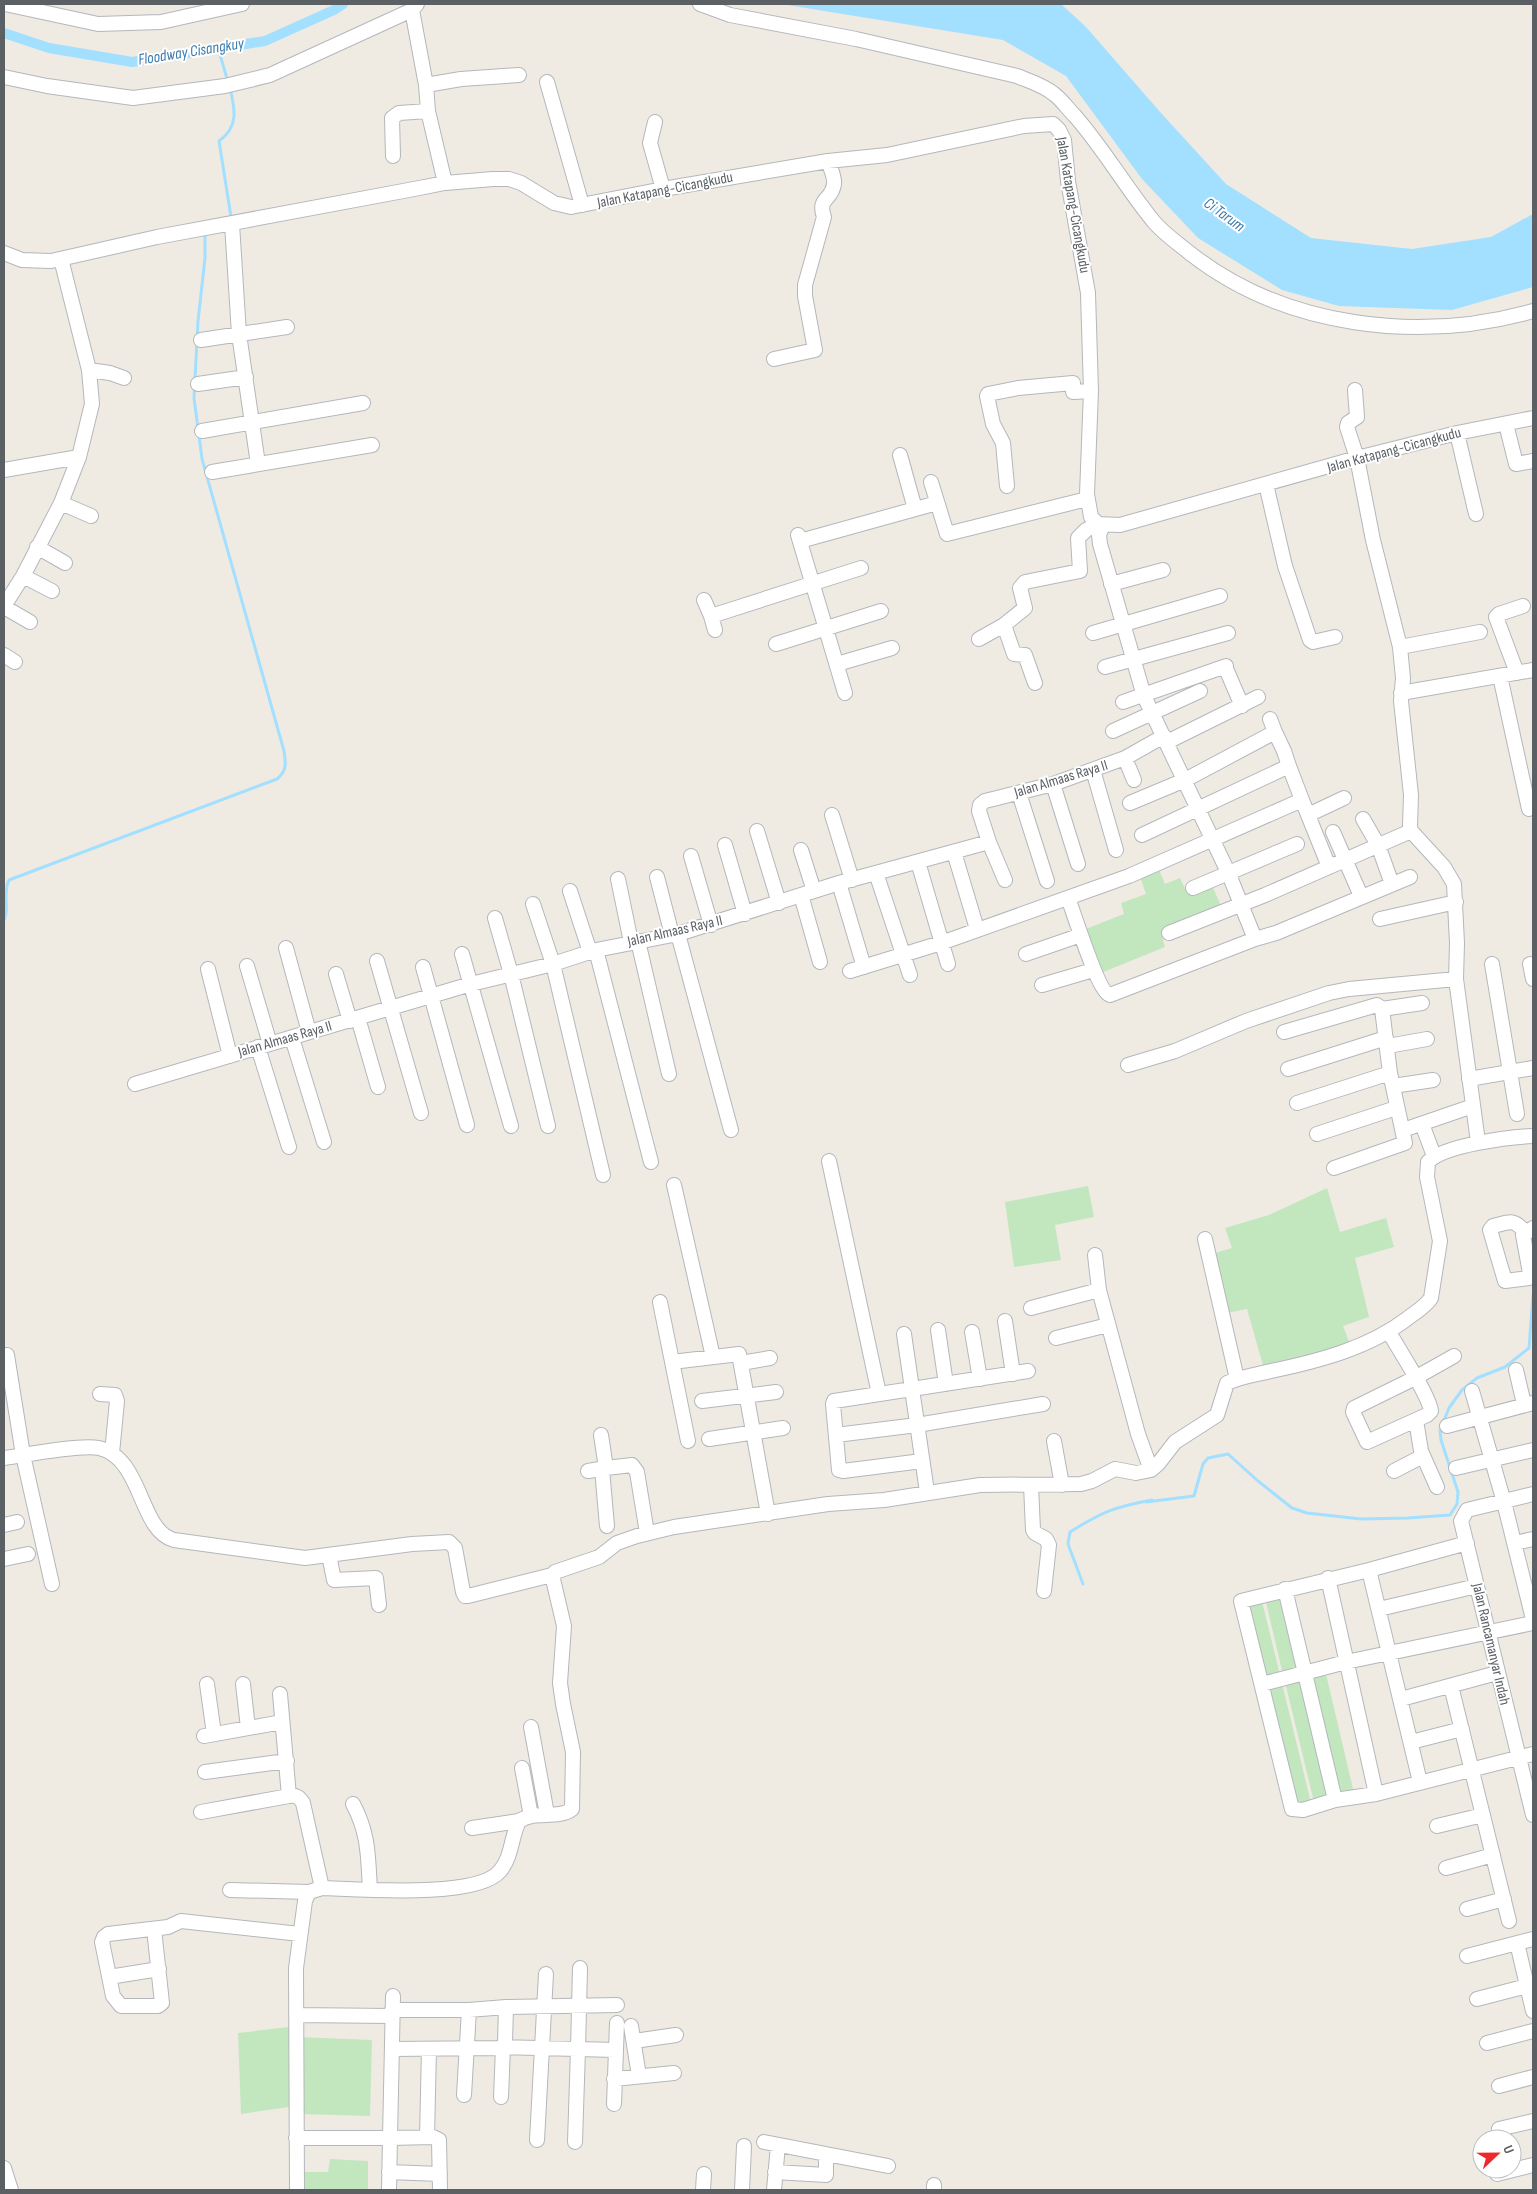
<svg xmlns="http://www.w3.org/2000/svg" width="1537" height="2194" font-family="'Sofia Sans Condensed',sans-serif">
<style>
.green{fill:#c2e7bf}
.water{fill:#a3dfff}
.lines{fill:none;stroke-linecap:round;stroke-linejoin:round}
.stream{stroke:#a3dfff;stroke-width:3}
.canal{stroke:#a3dfff;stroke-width:10}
.minor-casing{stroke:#b4b7bb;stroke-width:16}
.minor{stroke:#fff;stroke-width:14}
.labels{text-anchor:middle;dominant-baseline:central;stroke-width:4;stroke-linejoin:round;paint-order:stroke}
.street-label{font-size:15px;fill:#5b6065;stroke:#fff}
.water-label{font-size:16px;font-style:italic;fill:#3a7aac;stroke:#fff}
</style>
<rect width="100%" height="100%" fill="#efebe3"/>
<path class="green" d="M1159 870 1165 884 1180 878 1187 893 1211 883 1222 908 1161 933 1165 947 1101 973 1083 930 1124 914 1121 903 1146 894 1140 877Z
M1088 1186 1094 1217 1055 1225 1061 1260 1014 1267 1005 1202Z
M1327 1188 1340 1232 1386 1218 1394 1247 1355 1258 1369 1317 1343 1326 1350 1344 1264 1369 1247 1309 1227 1313 1212 1254 1232 1248 1225 1228 1269 1215Z
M1280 1594 1299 1671 1283 1675 1265 1598Z
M1261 1597 1280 1675 1265 1680 1246 1602Z
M1326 1674 1354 1793 1337 1797 1309 1677Z
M1301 1678 1330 1799 1314 1802 1285 1682Z
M1282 1683 1311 1803 1295 1806 1266 1687Z
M289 2027V2107L241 2114 238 2033Z
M299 2037 372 2040 370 2116 299 2114Z
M330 2159 368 2161V2190H301V2172H328Z"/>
<path class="water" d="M781 4H1061L1086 27 1161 113 1226 184 1311 238 1412 249 1491 237 1533 214V287L1452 310 1339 306 1282 290 1198 238 1142 179 1066 76 1003 40Z"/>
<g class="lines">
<path class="stream" d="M218 48 228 82
M228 218 231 217 219 141C239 127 235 109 230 88
M4 920C10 909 2 893 9 880L277 779C287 771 286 763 284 751L202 459 194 398 198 321 205 258V231
M1083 1584 1068 1544 1070 1532C1102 1512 1114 1507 1152 1500L1146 1502 1194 1496 1203 1464 1208 1458 1228 1454 1258 1481 1292 1508 1307 1513 1361 1519 1408 1518 1450 1515 1457 1504 1458 1492 1441 1440 1440 1430 1449 1408 1462 1390 1477 1378 1505 1367 1529 1348 1533 1295"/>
<path class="canal" d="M4 33 49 48 132 62 265 41 334 10 343 4"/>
<defs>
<path id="minor" d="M5 4 98 24 161 22 242 4
M417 4 412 10 426 85 428 111 445 183
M700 4 730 15 856 39 1017 76C1029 81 1043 85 1054 94 1062 100 1068 109 1075 116 1104 149 1126 188 1154 222 1164 234 1179 244 1191 254 1286 328 1419 343 1533 311
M4 77 47 86 133 98 225 86 270 75 412 10
M547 82 582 205
M426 85 461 79 519 75
M655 122 650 143 663 189
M393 156 392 118 399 113 428 111
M232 224 239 334 258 464
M4 253 22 260 51 261 157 237 414 189 445 183 493 179H509L521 183 554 203 571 207 663 189 828 161 887 155 1024 126 1053 124 1059 130 1064 140 1068 181 1088 293 1091 391 1087 494 1091 517 1098 524 1120 525 1357 458 1457 433 1533 418
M201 340 287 327
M774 359 815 350 805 296V285L824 217C817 197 832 201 834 184 835 177 830 167 828 161
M89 370 110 373 124 378
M198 384 246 377
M1355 390 1357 417 1348 423 1347 427 1357 458 1373 540 1400 647 1403 678 1401 701 1411 795 1410 826 1411 831 1444 867 1454 884 1457 943 1456 979 1478 1142
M1506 424 1516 464 1533 461
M202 431 363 403
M1457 433 1476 514
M900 455 915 509
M4 470 79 457
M212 472 372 445
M931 482 947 534 1087 499
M1266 484 1285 566 1310 640 1313 642 1335 637
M1007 486 1003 443 993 424 987 396 988 394 1018 388 1073 383V392L1091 391
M61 503 91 516
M1103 525 1099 535 1100 544 1144 696 1228 872 1255 939
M798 535 845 693
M800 541 937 503
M37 547 65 563
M23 576 52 591
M1111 584 1163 570
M704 600 711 616 715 630
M4 606 23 576 61 503 79 457 92 404 89 370 61 259
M4 607 30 622
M711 616 861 568
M1004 625 1014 654 1025 655 1035 683
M1093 633 1220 596
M979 639 1004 625 1025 608 1020 588 1025 582 1080 571 1078 538 1086 530 1098 524
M776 644 881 611
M1400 647 1480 632
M4 655 15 662
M837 664 892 648
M1105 667 1228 633
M1227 671 1242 706
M1517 673 1496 617 1499 614 1523 606
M1500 676 1529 809
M1401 693 1533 670
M1123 702 1226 666
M1113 731 1200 691
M1167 742 1258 697
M1125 758 1134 780
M1093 770 1116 850
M1053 784 1078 864
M1019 793 1047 881
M1302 800 1329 867
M1130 803 1185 780 1275 732 1270 719
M832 815 852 880
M1308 815 1344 798
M1363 819 1378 845 1392 884
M757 831 779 903
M1333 832 1361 896
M1142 835 1289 766 1284 751 1275 732
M989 842 1005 880
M725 845 745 914
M801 850 814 891
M954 852 977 929
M691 856 711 925
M918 862 948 964
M876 873 910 975
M657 877 672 935
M618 879 631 942
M839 883 864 967
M1193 888 1297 844
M570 891 590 952
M801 895 820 962
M1068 898C1074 913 1098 992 1110 995L1255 939 1276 933 1410 877
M533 904 553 964 603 1175
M495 918 511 974 548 1126
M1380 919 1456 902
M1169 933 1265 895 1411 831
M678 934 731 1130
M638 941 669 1074
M286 948 309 1032
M596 950 651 1162
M462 954 511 1126
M1026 954 1081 935
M377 961 421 1113
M1492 964 1517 1114
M1530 964 1533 979
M247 966 270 1044
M423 967 467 1125
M208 969 230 1056
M850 971 941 943 1129 876 1302 800 1289 766
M336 974 350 1021
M1042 985 1093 970
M1382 1009 1422 1003
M358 1018 378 1087
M1284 1032 1377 1005 1382 1009 1390 1073 1405 1143 1334 1168
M292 1038 324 1142
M1388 1046 1427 1039
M258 1047 289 1147
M1128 1065 1175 1051 1246 1021 1329 993 1349 989 1456 979
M1288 1069 1386 1038
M1469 1079 1533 1068
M135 1084 471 984 553 964 596 950 678 934 839 883 989 842 979 811 980 805 985 801 1053 784 1125 758 1164 736
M1393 1086 1433 1080
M1297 1103 1390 1073
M1422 1124 1434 1156
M1403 1130 1473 1106
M1317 1134 1396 1108
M829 1161 879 1394
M674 1185 713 1357
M1525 1232C1513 1218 1510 1222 1493 1226L1490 1230 1505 1281 1529 1278 1530 1273 1523 1235 1533 1228
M1205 1239 1237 1379
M1095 1255 1099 1290 1138 1434 1151 1470
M660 1302 688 1441
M1031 1308 1099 1290
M1005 1321 1013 1374
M938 1330 946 1384
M972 1332 980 1379
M1389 1332C1399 1350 1429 1395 1431 1411L1427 1415 1367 1442 1353 1412 1354 1408 1415 1378 1454 1356
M904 1334 927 1492
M1056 1338 1108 1325
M7 1355 23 1455 52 1584
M672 1362 739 1354 768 1514
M741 1363 770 1358
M1516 1370 1524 1404
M1472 1391 1504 1502 1533 1619
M100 1394 115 1395 117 1401 112 1453
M702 1401 776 1392
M1416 1420 1421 1451 1437 1487
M1447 1426 1533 1403
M601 1435 606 1468 632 1465 637 1472 647 1533
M836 1435 917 1425 1043 1404
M709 1439 783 1428
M1054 1441 1062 1485
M4 1458C25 1455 80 1444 99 1448 143 1458 139 1531 174 1540L305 1558 412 1544 449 1542 455 1548 463 1592 465 1596H468L552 1575 555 1572 599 1557 617 1543 637 1536 674 1527 828 1504 884 1500 980 1485 1081 1484 1092 1481 1115 1469 1136 1473 1151 1470 1158 1464 1175 1442 1217 1415 1227 1383C1243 1376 1255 1375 1271 1371 1319 1361 1369 1348 1408 1318 1416 1312 1426 1306 1431 1298L1440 1241 1427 1177 1428 1162C1444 1145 1510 1137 1533 1136
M922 1461 843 1471 839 1470 833 1404 834 1401 1028 1371
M1456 1468 1533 1450
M602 1469 607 1526
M588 1471 606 1468
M1394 1471 1423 1456
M1031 1485 1033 1530 1035 1533 1046 1539 1049 1545 1044 1591
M1533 1494 1467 1510 1461 1521 1533 1815
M4 1525 17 1522
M1467 1543 1369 1570 1241 1601 1292 1809 1303 1810 1335 1800 1376 1794 1533 1754
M1515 1543 1533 1539
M329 1555 334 1580 376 1578 379 1605
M4 1559 28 1554
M1369 1570 1420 1782
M1328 1578 1376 1794
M1285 1589 1335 1800
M1379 1609 1477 1586
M207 1684 214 1734
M243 1684 248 1728
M1262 1684 1346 1662 1533 1623
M1451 1686 1509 1921
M280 1694 289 1796
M1401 1699 1497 1673
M531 1727 547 1814
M204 1736 282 1722
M1411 1742 1462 1729
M522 1768 531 1816
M205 1772 287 1761
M353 1804C369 1834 368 1857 370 1890
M201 1812 289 1796C297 1795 299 1797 303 1803L322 1888
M1437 1826 1483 1815
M472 1828 519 1821
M1446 1868 1493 1855
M230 1890 309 1892
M1467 1909 1504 1899
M154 1929 162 2003 158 2006H121L113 1996 102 1942 104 1937 108 1934 168 1927 181 1921 300 1934
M1517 1943 1533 2011
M1467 1956 1533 1939
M580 1968 578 2049 615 2050
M109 1977 159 1969
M393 1996 390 2138 433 2137 439 2140 440 2190
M1477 1999 1527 1986
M506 2007 617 2005
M296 2015 392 2016
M631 2026 639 2076
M634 2041 676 2035
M1487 2043 1533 2031
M392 2049 499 2048 503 2047 505 2043 506 2007 469 2010H392
M614 2079 674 2073
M1499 2086 1533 2077
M464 2095 469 2010
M501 2097 503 2047 578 2049 575 2142
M614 2104 617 2023
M1499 2129 1533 2121
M427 2137 429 2049
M296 2138H390L389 2190
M537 2140 546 1974
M764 2142 888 2166
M4 2168 11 2190
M389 2172 440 2174
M775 2172 826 2175V2154
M1497 2174 1533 2165
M297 2190 296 1968 305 1901 309 1892 322 1888C358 1889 477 1899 500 1871 512 1857 511 1837 519 1821 534 1810 558 1820 572 1809L573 1752 563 1704 560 1683 564 1626 552 1575
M703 2190 704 2174
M742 2190 744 2146
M774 2190 778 2145
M934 2190V2185"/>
</defs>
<use href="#minor" class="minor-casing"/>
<use href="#minor" class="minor"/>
</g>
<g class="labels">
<g class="street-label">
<text transform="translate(665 190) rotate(-11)">Jalan Katapang-Cicangkudu</text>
<text transform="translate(1073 205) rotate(80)">Jalan Katapang-Cicangkudu</text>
<text transform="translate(1394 450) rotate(-15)">Jalan Katapang-Cicangkudu</text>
<text transform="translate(1061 779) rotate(-17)">Jalan Almaas Raya II</text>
<text transform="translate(675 931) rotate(-13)">Jalan Almaas Raya II</text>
<text transform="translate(285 1039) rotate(-16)">Jalan Almaas Raya II</text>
<text transform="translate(1491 1644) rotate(77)">Jalan Rancamanyar Indah</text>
</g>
<g class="water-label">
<text transform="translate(191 52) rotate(-9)">Floodway Cisangkuy</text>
<text transform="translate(1224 215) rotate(36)">Ci Tarum</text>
</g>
</g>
<rect width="1537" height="2194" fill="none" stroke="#5b6065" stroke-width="10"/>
<g transform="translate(1497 2154) rotate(68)"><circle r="24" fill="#ffffff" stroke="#bdbfc1"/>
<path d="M0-4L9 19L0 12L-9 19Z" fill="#ef292a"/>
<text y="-8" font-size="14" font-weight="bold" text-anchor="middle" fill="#5b6065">U</text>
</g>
</svg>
